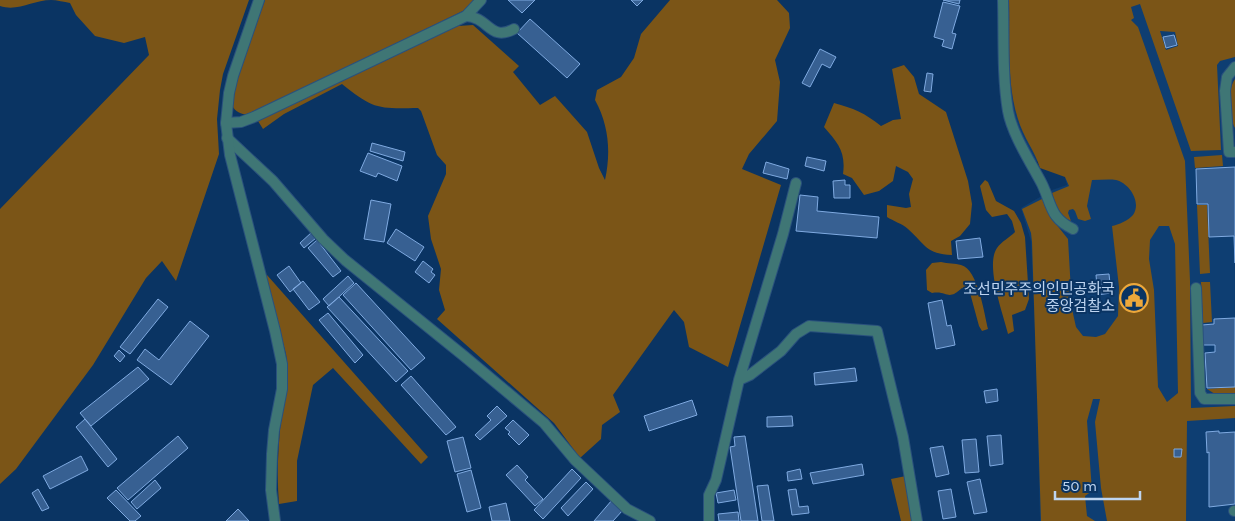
<svg xmlns="http://www.w3.org/2000/svg" width="1235" height="521" font-family="Karla,'Noto Sans KR',sans-serif">
<style>
.built{fill:#0e3e72}
.green{fill:#7b5517;fill-rule:evenodd}
.building{fill:#376092;stroke:#7faae1}
.lines{fill:none;stroke-linecap:round;stroke-linejoin:round}
.minor-casing{stroke:#2a517d;stroke-width:12}
.tertiary-casing{stroke:#2a517d;stroke-width:12}
.minor{stroke:#3f7675;stroke-width:10}
.tertiary{stroke:#3f7675;stroke-width:10}
.labels{text-anchor:middle;dominant-baseline:central;stroke-width:4;stroke-linejoin:round;paint-order:stroke}
.poi-label{font-size:15px;fill:#bed5f1;stroke:#0a3463;text-anchor:end}
</style>
<rect width="100%" height="100%" fill="#0a3463"/>
<path class="built" d="M1005 0H1235V521H1040L1036 354 1031 241 1021 208 1052 190 1067 185 1061 163 1034 161 1015 124 1011 110Z"/>
<path class="green" d="M0 0H249L223 74 220 90 217 119 219 154 176 281 162 261 146 278 93 365 16 469 0 484V209L149 55 145 37 124 43 95 36 76 15 70 3C64 2 57 0 51 0 33 0 18 12 0 6Z
M265 0H476L465 10 248 115C241 114 235 112 232 105L239 70Z
M670 0H777L789 13 790 28 775 60 780 82 777 121 749 154 742 169 781 185 728 367 689 347 684 322 674 310 613 395 620 412 602 425 601 439 580 458 554 423 437 319 445 310 439 290 441 269 431 239 428 216 446 174V165L437 155 421 111 418 108C378 109 373 109 342 84L284 114 263 129 258 121 450 29 458 26 473 25 519 66 513 72 540 105 555 96 587 132 599 168 605 180C611 153 609 125 595 100L597 90 621 77 634 58 641 34Z
M1009 0H1235V57L1220 61 1217 65 1221 150 1191 151 1140 4 1131 7 1134 18 1131 20 1138 27 1185 161 1190 281 1191 408 1235 406V418L1187 421 1186 521H1107L1101 488 1095 422 1100 399H1093L1087 421 1092 491 1085 496 1087 516 1095 521H1041L1032 242 1031 233 1022 209 1044 198 1052 219 1068 239 1072 309 1076 327 1083 336 1096 337 1105 334 1118 316 1119 287 1112 226C1118 225 1129 220 1133 215 1142 202 1129 183 1116 180 1109 179 1100 180 1092 180L1087 206 1091 219 1085 221 1078 219 1075 211 1073 209 1069 210 1068 213 1071 221C1059 216 1056 204 1052 193L1069 186 1065 177 1040 168C1035 151 1023 137 1018 119 1006 82 1010 39 1009 0ZM1160 31 1175 32 1178 46 1166 50ZM1159 226H1169L1175 244 1178 393 1167 402 1158 387 1154 290 1149 259 1150 240Z
M904 65 914 77 919 94 946 112 968 181 972 204 970 224 960 236 951 241 952 255C926 254 926 245 908 229 903 224 893 221 887 217V205L906 208 911 207 909 194 913 179 908 172 896 166 893 181 879 191 864 195 852 178 843 174C846 152 838 143 824 127L834 103C853 108 865 113 881 126L893 120 901 119 892 69Z
M1235 79V128C1228 115 1227 91 1235 79Z
M1222 155 1223 166 1195 168 1194 157Z
M985 180 988 182 996 201 1014 211 1021 223 1025 237 1029 299 1025 310 1012 315 1014 331 1008 334C1003 314 985 265 997 248 1001 242 1010 237 1015 232L1012 221 1007 214 992 217 986 210 980 186Z
M1197 205H1207L1210 273 1200 274Z
M941 262C948 264 955 263 961 265 978 269 984 313 988 329L982 331 979 326 970 293 962 288C947 302 948 290 932 293L927 290 926 270 932 263Z
M264 275H267L428 457 421 464 333 368 313 385 297 461V501L279 504C275 457 282 411 287 365L286 354Z
M1210 282 1212 322 1203 323 1201 282Z
M1235 387V394H1215L1207 389Z
M906 476 914 521H901L891 479Z"/>
<path class="building" d="M508 0H535L522 13Z
M631 0H643L637 6Z
M943 0H960L959 4Z
M943 2 960 6 952 33 956 34 952 49 942 46 944 40 934 37Z
M530 19 580 64 567 78 517 33Z
M1174 35 1177 45 1166 48 1163 37Z
M820 49 836 57 830 68 822 64 810 87 802 83Z
M927 73 933 74 931 92 924 91Z
M372 143 405 152 403 161 370 151Z
M368 153 402 166 397 181 378 173 376 177 360 171Z
M807 157 826 161 824 171 805 166Z
M766 162 789 169 787 179 763 173Z
M1235 167V263L1234 236 1209 237 1208 204H1197L1196 169Z
M845 180V185H850V198H834L833 181Z
M800 195 818 197 817 211 879 217 877 238 796 231Z
M371 200 391 204 384 242 364 239Z
M396 229 424 247 415 261 387 243Z
M312 232 316 238 304 248 300 243Z
M980 238 983 257 958 259 956 241Z
M317 240 341 271 333 277 308 248Z
M423 261 433 269 431 272 435 275 429 283 415 272Z
M289 266 301 283 290 292 277 275Z
M1109 274 1111 293 1097 295 1098 297 1096 275Z
M348 276 354 283 329 306 323 299Z
M303 281 320 302 309 310 293 289Z
M356 283 425 358 411 370 343 295Z
M339 297 408 371 396 382 327 307Z
M158 299 168 307 130 354 120 347Z
M942 300 947 326 951 325 955 345 936 349 928 303Z
M328 313 363 355 355 363 319 320Z
M1235 318V387L1207 388 1205 353 1215 352V345H1203L1202 325 1214 324V319Z
M190 321 209 336 171 385 137 360 145 349 159 360Z
M119 350 125 356 120 362 114 356Z
M138 367 149 379 91 426 80 413Z
M855 368 857 381 815 385 814 373Z
M411 376 456 427 446 435 401 385Z
M997 389 998 401 986 403 984 391Z
M692 400 697 415 649 431 644 416Z
M497 406 507 416 480 440 475 435 491 420 487 416Z
M792 416 793 426 767 427V417Z
M85 419 117 459 108 467 76 427Z
M513 420 529 435 519 445 508 434 510 432 505 428Z
M1219 431V433L1235 432V504L1209 507V452L1207 453 1206 432Z
M1001 435 1003 464 990 466 987 436Z
M178 436 188 448 128 500 117 488Z
M745 436 758 521H741L730 447 735 446 734 437Z
M463 437 471 468 455 472 447 441Z
M976 439 979 472 965 473 962 440Z
M943 446 949 474 936 477 930 448Z
M1174 449H1182L1181 457H1174Z
M81 456 88 470 50 489 43 476Z
M862 464 864 475 813 484 810 473Z
M517 465 528 477 525 480 543 499 535 506 506 475Z
M572 469 581 478 543 519 534 510Z
M800 469 802 479 788 481 787 472Z
M471 470 481 508 467 512 457 474Z
M980 479 987 512 974 514 967 482Z
M155 480 161 488 137 509 131 502Z
M586 482 593 489 568 516 561 508Z
M768 485 774 521H762L757 486Z
M38 489 49 508 42 511 32 493Z
M796 489 799 507 808 506 809 513 792 515 788 490Z
M951 489 956 517 943 519 938 491Z
M116 490 141 516 135 521H130L107 498Z
M734 490 736 500 718 503 716 493Z
M612 500 623 510 613 521H594Z
M506 503 510 521H492L489 507Z
M238 509 249 521H226Z
M738 512 739 521H719L718 514Z"/>
<g class="lines">
<defs>
<path id="minor" d="M1003 0C1004 37 1002 75 1008 111 1012 134 1031 163 1042 184 1052 205 1050 218 1073 229
M466 16 481 0
M1235 67 1227 77 1225 91 1229 152H1235
M226 123 241 122 254 117 466 16C489 17 490 42 514 29
M227 138 273 181 323 239 345 260 464 356 544 423 575 460 627 509 650 521
M1196 288 1200 393 1204 399H1235
M739 380 750 375 781 351 796 334 809 326 877 331 903 437 917 521
M1234 511H1235
M709 521V495L716 480 739 380 783 234 796 183"/>
<path id="tertiary" d="M259 0 233 76 229 93 226 123 230 155 275 331 282 364V389L274 430 272 454 271 490 275 521"/>
</defs>
<use href="#minor" class="minor-casing"/>
<use href="#tertiary" class="tertiary-casing"/>
<use href="#minor" class="minor"/>
<use href="#tertiary" class="tertiary"/>
</g>
<defs>
<symbol id="civic-ring" viewBox="-11 -11 22 22"><circle r="9.5" fill="#0a3463" stroke="#eda83b" stroke-width="1.5"/><path d="M-.6-6.5H3V-4.5H.6V-3L4-1V1h2V6H-6V1h2V-1L-.6-3ZM-1.2 2.5V6h2.4V2.5Z" fill="#eda83b"/></symbol>
</defs>
<g fill-rule="evenodd">
<use href="#civic-ring" x="1118" y="282" width="32" height="32"/>
</g>
<g class="labels">
<g class="poi-label">
<text x="1115" y="289">조선민주주의인민공화국<tspan x="1115" dy="17">중앙검찰소</tspan></text>
</g>
</g>
<path d="M1055 491v8h85v-8" fill="none" stroke="#bed5f1" stroke-width="2.5"/>
<text x="1062" y="491" font-size="15" fill="#bed5f1" stroke="#0a3463" stroke-width="4" paint-order="stroke">50 m</text>
</svg>
